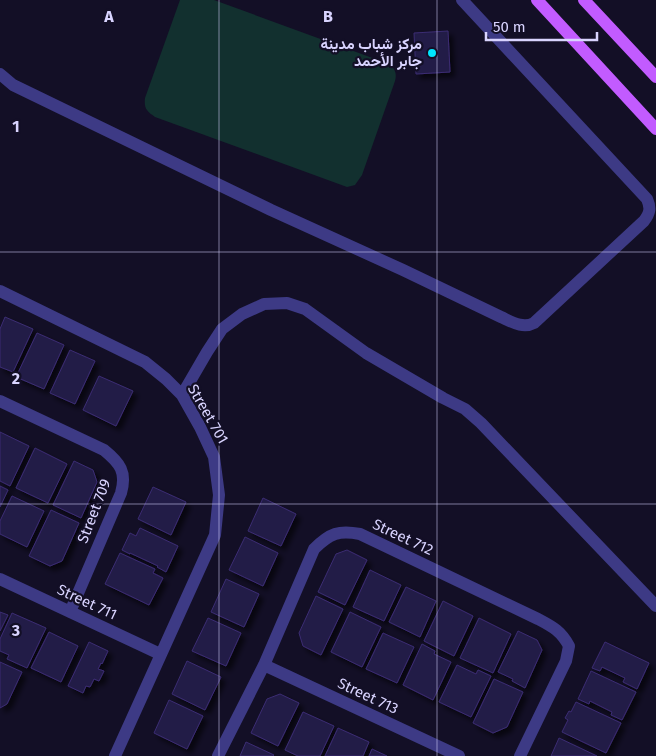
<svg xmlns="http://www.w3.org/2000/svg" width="656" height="756" font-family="'Fira Sans',Vazirmatn,sans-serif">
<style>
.green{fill:#12302f}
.building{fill:#241b47;stroke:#3b2d73;filter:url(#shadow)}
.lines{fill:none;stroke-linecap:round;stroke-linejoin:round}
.minor{stroke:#3d3a85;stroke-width:12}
.major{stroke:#c25bff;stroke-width:12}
.grid{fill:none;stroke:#d9d4ff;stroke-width:1;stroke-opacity:0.55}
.poi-dot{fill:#00e5ff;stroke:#130f26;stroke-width:2}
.labels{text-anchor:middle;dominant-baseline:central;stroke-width:4.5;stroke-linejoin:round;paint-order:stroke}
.poi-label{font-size:15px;font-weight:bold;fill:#d9d4ff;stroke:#130f26;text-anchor:end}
.street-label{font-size:15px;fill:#d9d4ff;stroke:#130f26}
.grid-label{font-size:16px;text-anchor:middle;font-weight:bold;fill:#d9d4ff;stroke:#130f26;stroke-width:4.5;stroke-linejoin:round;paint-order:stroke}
</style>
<defs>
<filter id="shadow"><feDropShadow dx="4.5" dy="4.5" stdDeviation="2.5" flood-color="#0009"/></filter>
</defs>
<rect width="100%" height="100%" fill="#130f26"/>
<path class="green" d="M180 0H214L389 64C395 69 397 73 395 81L362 175 355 185 347 187 155 117C146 111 144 108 145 98Z"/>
<path class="building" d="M448 31 450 72 416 74 414 33Z
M5 317 33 329 13 372 0 367V329Z
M37 333 64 345 44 389 16 377Z
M70 350 95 361 75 404 50 393Z
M99 376 133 391 116 426 83 410Z
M0 432 29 446 10 486 0 481Z
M35 448 67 464 48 503 16 488Z
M74 461 93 470 97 482 81 518 53 505Z
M0 486 8 490 0 507Z
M153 487 186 502 171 535 138 519Z
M12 496 44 511 27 547 0 534V521Z
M263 498 296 514 281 546 248 531Z
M51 510 79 523 62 561 50 566 29 556Z
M140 528 178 546 166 572 157 567 158 566 130 553V554L122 550 130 533 136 536Z
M245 537 278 553 263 586 229 570Z
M347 550 367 560 345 605 318 592 336 554Z
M120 553 155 569 153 573 163 578 149 605 105 584Z
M370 570 401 585 384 621 353 607Z
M226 579 259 594 244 627 211 612Z
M406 587 436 601 420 637 389 622Z
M316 596 343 609 321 655 303 646 299 633Z
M443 601 473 616 454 656 424 641Z
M0 612 8 615 0 631Z
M350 612 381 627 362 667 331 652Z
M12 613 46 628 27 668 7 659 9 655 0 651V639Z
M208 618 241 633 226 666 192 651Z
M479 618 511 634 493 673 460 658Z
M518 631 537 640 542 650 525 688 512 681 513 679 498 672Z
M49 632 78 646 61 682 31 668Z
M383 633 414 647 397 683 366 669Z
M89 642 108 651 102 664 101 663 98 669 104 671 99 681 94 679 90 687 86 686 83 693 68 686Z
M605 642 649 663 637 689 623 682 625 678 602 667 600 671 592 668Z
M422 644 435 651 434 654 451 662 433 700 403 685Z
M187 661 221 677 205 710 172 694Z
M0 662 22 672 7 704 0 708Z
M457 665 476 674 478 670 491 676 471 717 439 702Z
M591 671 636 692 622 720 611 715 612 712 590 701 589 704 578 699Z
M494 679 523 692 507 727 493 733 473 723Z
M280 694 299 703 278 746 251 733 267 699Z
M169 700 203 716 187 749 154 733Z
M576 702 621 723 606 753 562 732 568 720 565 718 569 711 571 712Z
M303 712 334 726 320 756H298L285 750Z
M338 728 369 742 363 756H325Z
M559 738 597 756H551Z
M246 742 274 755 273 756H240Z
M372 749 387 756H369Z"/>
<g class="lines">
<path class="minor" d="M0 74 13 85 271 210 403 270 501 317C512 322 523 329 534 323L644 221C650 213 651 208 647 199L462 0
M0 291 145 362 166 379 182 395 200 427 214 457 219 495 215 535 115 756
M182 395 207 352 222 329 242 314 264 304 287 303 305 309 366 353 443 398 465 409 481 423 656 606
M0 401 104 450C120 463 127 472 121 493L70 612
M0 579 160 654
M264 665 459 756
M218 756 264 665 314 549C330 533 339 530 360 534L538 619C553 627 561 631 569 646L566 661 520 756"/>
<path class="major" d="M537 0 656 129
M584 0 656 77"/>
</g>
<path class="grid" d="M219 0V756M437 0V756M0 252H656M0 504H656"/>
<circle class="poi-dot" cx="432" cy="53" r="5"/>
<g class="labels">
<g class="poi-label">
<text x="422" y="44">مركز شباب مدينة<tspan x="422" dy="17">جابر الأحمد</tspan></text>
</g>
<g class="street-label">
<text transform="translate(208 414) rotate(60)">Street 701</text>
<text transform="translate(94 511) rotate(-69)">Street 709</text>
<text transform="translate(403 537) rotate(25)">Street 712</text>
<text transform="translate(87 602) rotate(25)">Street 711</text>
<text transform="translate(368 696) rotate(25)">Street 713</text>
</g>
</g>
<g class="grid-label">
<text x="109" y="22">A</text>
<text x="328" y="22">B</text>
<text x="16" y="132">1</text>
<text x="16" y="384">2</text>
<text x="16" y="636">3</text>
</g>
<path d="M486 32v8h111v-8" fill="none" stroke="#d9d4ff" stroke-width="2.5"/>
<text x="493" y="32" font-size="15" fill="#d9d4ff" stroke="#130f26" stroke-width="4" paint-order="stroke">50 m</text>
</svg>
